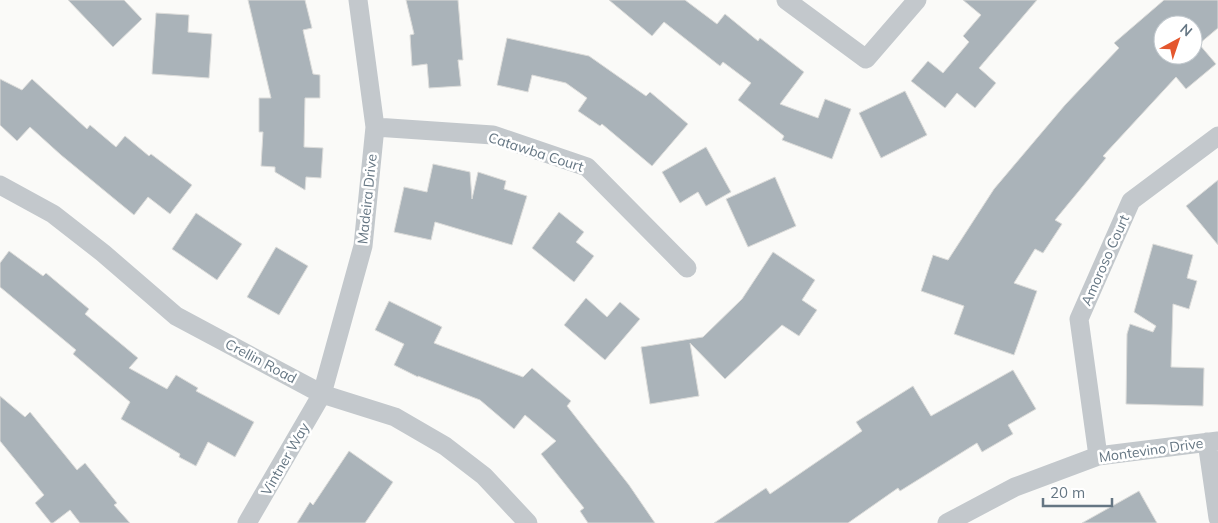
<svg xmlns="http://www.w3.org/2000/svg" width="1218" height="523" font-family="Mulish,sans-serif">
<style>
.building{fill:#aab3b9;stroke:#dcdcda;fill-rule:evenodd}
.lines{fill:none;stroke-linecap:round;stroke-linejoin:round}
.minor{stroke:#c3c8cc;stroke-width:19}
.labels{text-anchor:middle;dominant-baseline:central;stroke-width:5;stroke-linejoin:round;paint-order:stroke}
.street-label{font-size:14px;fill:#657683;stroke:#fff}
</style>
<rect width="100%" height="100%" fill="#fafaf8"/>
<path class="building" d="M68 0H124L142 19 113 47Z
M248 0H305L312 28 303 30 313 74 320 75V98H305L304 147 323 148 321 178 306 177 305 190 275 172V167L261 166 263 132H259V98H271Z
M406 0H458L463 60H458L461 86 429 88 427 64 412 66 410 35 414 34Z
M609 0H685L717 24 725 14 758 41 760 38 804 72 780 104 818 118 825 99 851 109 832 159 782 140 784 136 738 100 751 83 723 62 720 66 664 22 652 36Z
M963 0H1037L979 68 996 83 975 108 957 93 945 108 911 81 928 61 943 73 969 42 963 36 981 15Z
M1164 0H1218V28L1199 44 1216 64 1186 89 1176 77 1103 156 1106 158 1055 220 1062 224 1043 253 1035 249 1014 283 1037 291 1014 355 954 334 964 306 921 291 933 255 948 260 994 189 1065 105 1119 48 1114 43ZM1163 25H1193V55H1163Z
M156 13 189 15 188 32 212 34 209 78 152 74Z
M507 38 589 56 646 96 650 92 688 124 652 166 602 124 600 126 578 111 587 98 566 83 532 75 528 92 497 85Z
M0 79 22 90 32 79 87 129 90 125 116 147 125 136 149 156 151 154 192 185 170 214 148 197 134 215 61 155 30 127 17 141 0 125Z
M905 91 927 135 881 158 859 113Z
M706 147 731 192 706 206 698 192 680 203 662 172Z
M433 164 470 172 472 199 478 172 506 181 504 189 527 196 512 245 435 222 431 240 394 232 404 187 427 192Z
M775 177 796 226 748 247 726 199Z
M1218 180V245L1186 206Z
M559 212 584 232 576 242 594 256 574 282 532 248Z
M196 213 242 244 217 280 172 249Z
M1153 244 1193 255 1187 278 1197 281 1189 309 1173 304 1171 367 1204 368 1203 406 1126 404 1127 334 1130 324 1153 332 1156 326 1134 312Z
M276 247 308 266 279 315 247 297Z
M9 251 43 276 46 273 89 309 85 314 138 358 129 368 167 389 176 375 198 388 196 391 254 422 235 457 208 442 196 466 179 457 180 454 121 419 130 402 73 354 76 350 0 287V263Z
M773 252 815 280 802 300 817 310 799 336 782 325 725 379 690 343 699 396 650 404 641 347 703 337 742 299Z
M586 298 607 317 620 302 640 319 605 360 564 325Z
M389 301 442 327 434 343 523 377 532 368 571 401 567 406 629 485 655 523H588L580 511 584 508 541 454 556 441 525 415 514 429 480 400 418 376V377L394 365 404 344 375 330Z
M1013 370 1036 409 1008 425 1013 434 982 452 977 443 900 491 898 488 848 523H714L766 488 770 494 862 431 856 422 913 386 931 416Z
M0 396 25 417 30 412 77 470 85 463 117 503 114 505 130 523H80L70 510 53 523H51L35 503 44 495 0 441Z
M349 451 393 482 365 523H297L310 502 313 505Z
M1139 491 1157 523H1082Z"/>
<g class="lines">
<path class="minor" d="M786 0 866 59 917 0
M375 127 493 135 587 167 687 268
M0 185 53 214 103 253 176 316 322 394 395 417 445 446 484 476 528 523
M1207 442 1218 518
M1098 456 1079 319 1131 201 1218 136
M247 523 322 394 363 246 375 127 358 0
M947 523 1015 487 1098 456 1218 441"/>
</g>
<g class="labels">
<g class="street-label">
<text transform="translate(536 152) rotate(18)">Catawba Court</text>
<text transform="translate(367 199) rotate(-84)">Madeira Drive</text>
<text transform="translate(1105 260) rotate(-66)">Amoroso Court</text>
<text transform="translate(261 361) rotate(28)">Crellin Road</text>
<text transform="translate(1151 450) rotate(-8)">Montevino Drive</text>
<text transform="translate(285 459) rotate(-60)">Vintner Way</text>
</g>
</g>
<g transform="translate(1178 40) rotate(40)"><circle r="24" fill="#ffffff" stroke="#c1c8cd"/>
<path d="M0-4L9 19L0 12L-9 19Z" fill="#e4572e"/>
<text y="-8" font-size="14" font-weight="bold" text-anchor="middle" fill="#657683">N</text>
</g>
<path d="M1043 498v8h69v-8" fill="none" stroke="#657683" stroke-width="2.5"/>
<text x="1050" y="498" font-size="15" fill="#657683" stroke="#ffffff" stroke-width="4" paint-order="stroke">20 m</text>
</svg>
